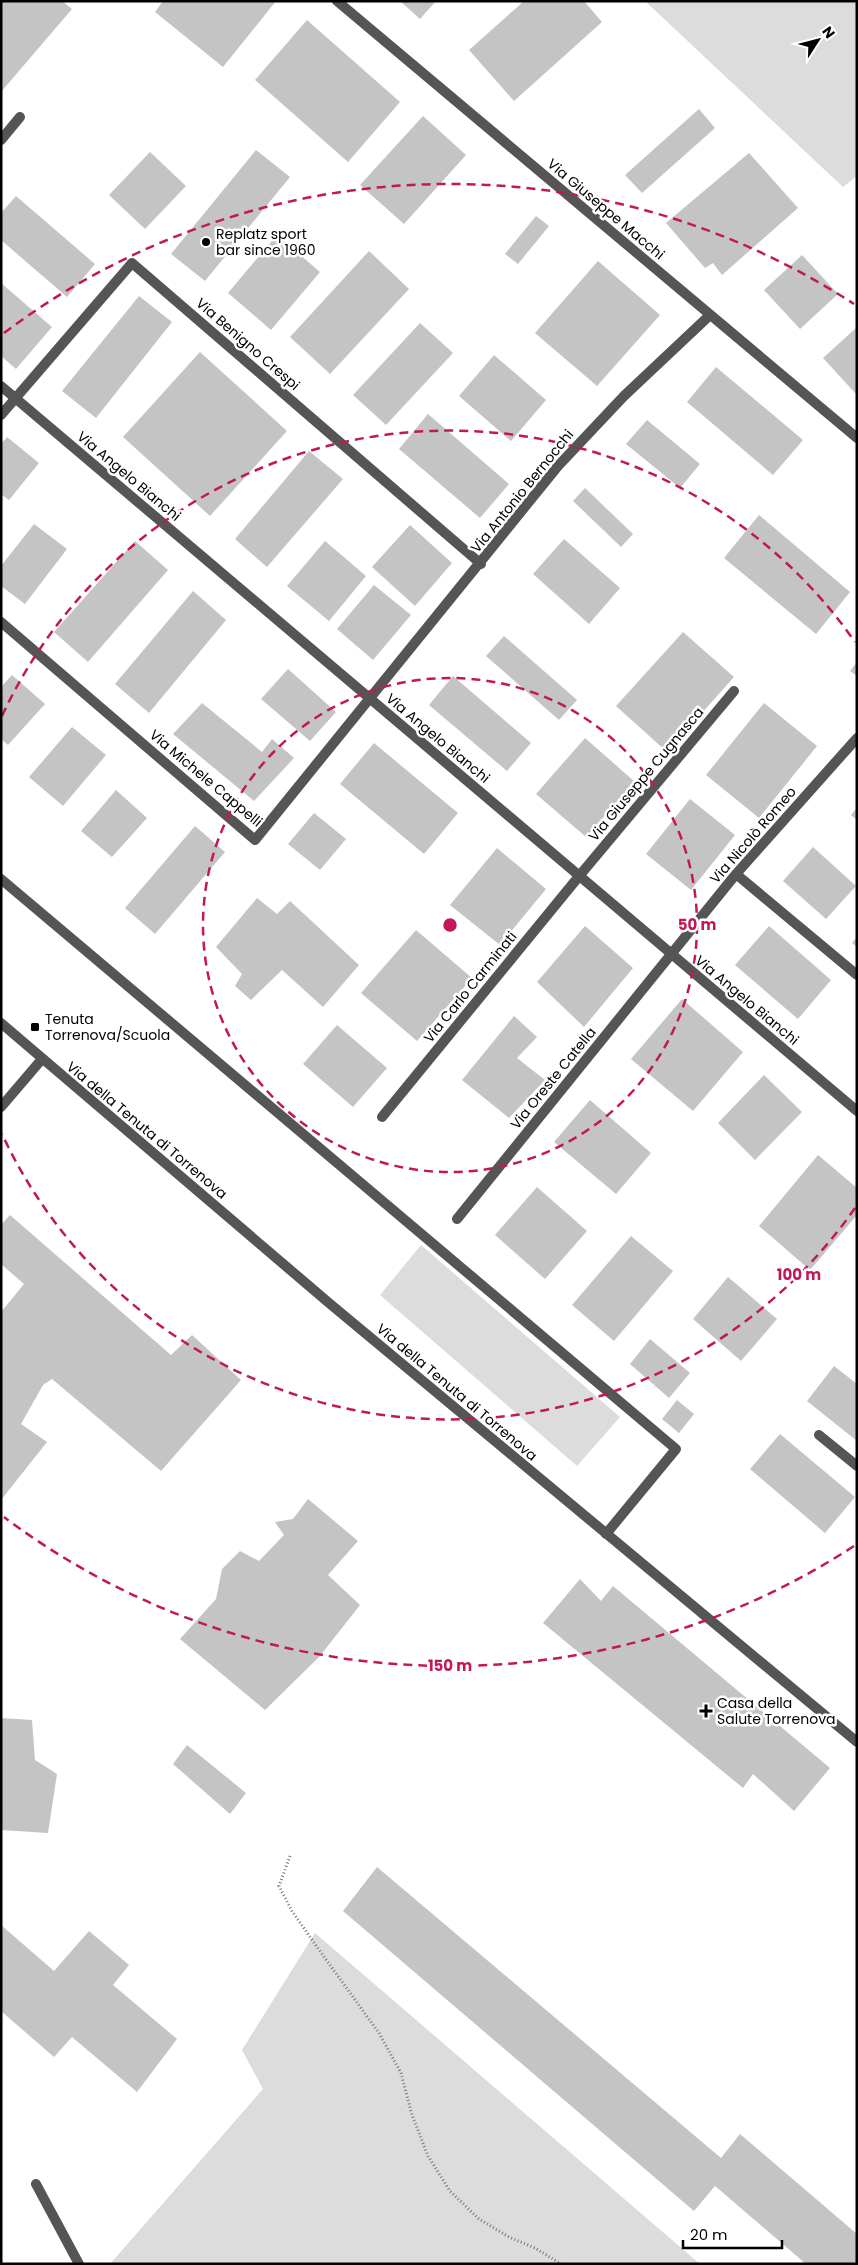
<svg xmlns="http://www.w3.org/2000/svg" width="858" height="2265" font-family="Poppins,sans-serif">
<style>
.green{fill:#dcdcdc}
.building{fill:#c4c4c4}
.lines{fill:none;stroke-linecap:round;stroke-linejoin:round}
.path{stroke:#777;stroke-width:3;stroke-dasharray:1 2.5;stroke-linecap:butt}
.service{stroke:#555;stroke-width:10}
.minor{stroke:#555;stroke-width:10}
.ring{fill:none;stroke:#c2185b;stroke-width:2.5;stroke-dasharray:9 6}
.poi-dot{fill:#000;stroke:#fff;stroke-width:2}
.labels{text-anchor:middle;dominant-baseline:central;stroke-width:5;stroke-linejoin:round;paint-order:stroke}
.street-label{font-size:14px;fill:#000;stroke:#fff}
.poi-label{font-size:14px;fill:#000;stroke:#fff;text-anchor:start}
.centre{fill:#c2185b;stroke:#fff;stroke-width:2.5}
.ring-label{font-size:15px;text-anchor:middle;font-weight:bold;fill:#c2185b;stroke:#fff;stroke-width:5;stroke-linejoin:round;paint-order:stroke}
</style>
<rect width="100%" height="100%" fill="#fff"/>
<path class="green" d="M645 1H857V176L843 187Z
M421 1245 620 1417 577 1466 380 1295Z
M315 1933 700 2264H110L263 2089 242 2050Z"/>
<path class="building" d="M1 1H62L72 9 1 92Z
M163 1H276L223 67 155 12Z
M400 1H436L420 19Z
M524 1H584L602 22 514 101 469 50Z
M307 20 400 102 348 162 255 80Z
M699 109 715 128 642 193 625 175Z
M423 116 466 155 404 224 360 185Z
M256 150 290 177 205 281 171 254Z
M150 152 186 186 145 229 109 195Z
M749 153 798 208 722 275 713 263 705 268 666 223Z
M16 196 95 264 67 297 1 240V213Z
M536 216 549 226 518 264 505 254Z
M277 235 320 272 271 330 228 293Z
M369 251 409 289 330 374 290 337Z
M802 255 838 294 800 329 764 290Z
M598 261 660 315 597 386 535 333Z
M1 283 52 327 16 369 1 356Z
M139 296 172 322 96 418 62 391Z
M420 323 453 353 386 425 353 395Z
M857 327V395L823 358Z
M200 352 287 431 210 516 123 437Z
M494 355 546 400 511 441 459 396Z
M716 367 803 440 773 475 687 402Z
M428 414 509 484 480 518 399 449Z
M647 420 700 464 680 488 626 444Z
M7 437 39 463 9 500 1 494V444Z
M309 451 343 479 267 567 235 539Z
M585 488 633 534 621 547 573 501Z
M759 515 850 592 816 634 724 558Z
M34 524 67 549 25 604 1 586V566Z
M410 525 452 563 415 606 372 567Z
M564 539 620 588 589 624 533 574Z
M135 541 168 570 88 662 54 632Z
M325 541 366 576 329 621 287 586Z
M374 585 411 615 373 660 337 629Z
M193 591 226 620 149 713 115 684Z
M683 632 734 677 667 752 616 706Z
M504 636 577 700 559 720 486 656Z
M857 662V676L850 671Z
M288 669 336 712 310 741 261 699Z
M12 675 45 704 8 745 1 739V687Z
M453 676 531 743 507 771 429 705Z
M202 703 262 752 272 739 294 758 254 801 173 734Z
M764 703 817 746 759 818 706 775Z
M72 727 106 755 63 806 29 777Z
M585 738 635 782 586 837 536 794Z
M374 743 458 813 424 854 340 784Z
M116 790 147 818 112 857 81 831Z
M690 799 735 835 691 890 646 854Z
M857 808V820L851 815Z
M314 813 346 839 320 870 288 844Z
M195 826 225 852 155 934 125 908Z
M813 847 856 886 826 919 783 881Z
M497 848 546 889 500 945 450 905Z
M257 898 277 914 290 901 359 965 323 1007 282 970 251 1000 235 986 242 974 216 947Z
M585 926 633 968 584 1027 537 982Z
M769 926 831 980 798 1019 735 965Z
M416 930 472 978 417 1041 361 993Z
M857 937V947L852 943Z
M682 999 743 1052 693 1111 631 1059Z
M514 1016 537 1037 517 1058 545 1080 509 1118 462 1080Z
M337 1025 387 1068 353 1107 303 1064Z
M764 1075 802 1112 755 1160 718 1123Z
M590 1100 651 1153 616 1194 554 1142Z
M818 1155 857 1188V1215L810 1270 759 1226Z
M537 1187 587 1231 545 1279 495 1235Z
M10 1215 171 1355 192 1335 241 1380 161 1471 52 1379 43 1385 21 1424 47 1442 1 1500V1312L24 1284 1 1264V1225Z
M631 1236 673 1271 614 1341 572 1305Z
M728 1277 777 1319 741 1361 693 1319Z
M650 1339 690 1373 669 1398 630 1364Z
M834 1366 857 1384V1441L807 1401Z
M677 1400 694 1414 679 1433 662 1419Z
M780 1434 855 1497 825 1533 750 1469Z
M308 1499 358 1541 328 1575 360 1605 320 1656 265 1710 180 1639 216 1599 222 1569 240 1551 259 1561 284 1535 275 1522 293 1519Z
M580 1579 601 1601 613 1586 830 1768 794 1811 753 1774 743 1788 543 1623Z
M1 1718 32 1720 35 1760 57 1774 48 1833 1 1830Z
M187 1745 246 1793 230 1814 173 1764Z
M377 1867 721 2158 740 2134 857 2234V2264H806L715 2186 694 2211 343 1911Z
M1 1925 54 1971 89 1931 129 1965 113 1985 177 2039 137 2092 72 2037 54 2057 1 2011Z"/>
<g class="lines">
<path class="path" d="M290 1856 279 1886 292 1911 317 1947 379 2033 401 2073 412 2115 428 2156 450 2191 479 2219 509 2237 535 2248 561 2264"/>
<path class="service" d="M1 879 676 1449 606 1534
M36 2184 79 2264"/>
<path class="minor" d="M337 1 857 438
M1 140 20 117
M1 386 857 1111
M1 415 132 263 481 564
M1 622 255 840 558 466 624 396 710 315
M736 874 857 975
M1 1023 329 1303 857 1742
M1 1107 42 1059
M382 1117 580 875 734 691
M457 1219 736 874 857 738
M819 1435 857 1466"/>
</g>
<g class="ring">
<circle cx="450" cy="925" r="247"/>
<path d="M855 1208A494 494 0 0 1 2 1134M2 716A494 494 0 0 1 855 642"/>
<path d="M854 1546A741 741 0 0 1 4 1517M4 333A741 741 0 0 1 854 304"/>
</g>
<g class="poi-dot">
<circle cx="206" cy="242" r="5"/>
<rect x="30" y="1022" width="10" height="10" rx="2.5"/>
<path d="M703.5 1703.5h5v5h5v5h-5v5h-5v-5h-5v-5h5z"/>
</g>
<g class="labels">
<g class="street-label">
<text transform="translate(606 209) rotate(40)">Via Giuseppe Macchi</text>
<text transform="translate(248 344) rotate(41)">Via Benigno Crespi</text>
<text transform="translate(129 476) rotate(40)">Via Angelo Bianchi</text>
<text transform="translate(522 491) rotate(-51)">Via Antonio Bernocchi</text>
<text transform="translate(438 738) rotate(40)">Via Angelo Bianchi</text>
<text transform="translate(646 774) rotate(-50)">Via Giuseppe Cugnasca</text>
<text transform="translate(206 778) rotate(40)">Via Michele Cappelli</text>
<text transform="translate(753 835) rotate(-49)">Via Nicolò Romeo</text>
<text transform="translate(470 987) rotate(-51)">Via Carlo Carminati</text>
<text transform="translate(747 1000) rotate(40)">Via Angelo Bianchi</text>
<text transform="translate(553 1078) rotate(-51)">Via Oreste Catella</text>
<text transform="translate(147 1130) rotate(40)">Via della Tenuta di Torrenova</text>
<text transform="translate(457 1392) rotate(40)">Via della Tenuta di Torrenova</text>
</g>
<g class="poi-label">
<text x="216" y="234">Replatz sport<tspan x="216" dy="16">bar since 1960</tspan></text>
<text x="45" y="1019">Tenuta<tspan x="45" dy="16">Torrenova/Scuola</tspan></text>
<text x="717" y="1703">Casa della<tspan x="717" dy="16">Salute Torrenova</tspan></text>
</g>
</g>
<circle cx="450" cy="925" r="8" class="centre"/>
<g class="ring-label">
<text x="697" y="930">50 m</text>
<text x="799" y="1280">100 m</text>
<text x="450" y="1671">150 m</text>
</g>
<rect width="858" height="2265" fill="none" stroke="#000000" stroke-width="5"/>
<g transform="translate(818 40) rotate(54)" stroke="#ffffff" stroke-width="4" paint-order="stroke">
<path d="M0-4L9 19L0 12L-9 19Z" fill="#000000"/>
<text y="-8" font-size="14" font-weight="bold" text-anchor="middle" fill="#000000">N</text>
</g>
<path d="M683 2240v8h99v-8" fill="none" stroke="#000000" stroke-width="2.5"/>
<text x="690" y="2240" font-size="15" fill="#000000" stroke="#ffffff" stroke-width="4" paint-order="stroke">20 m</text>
</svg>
